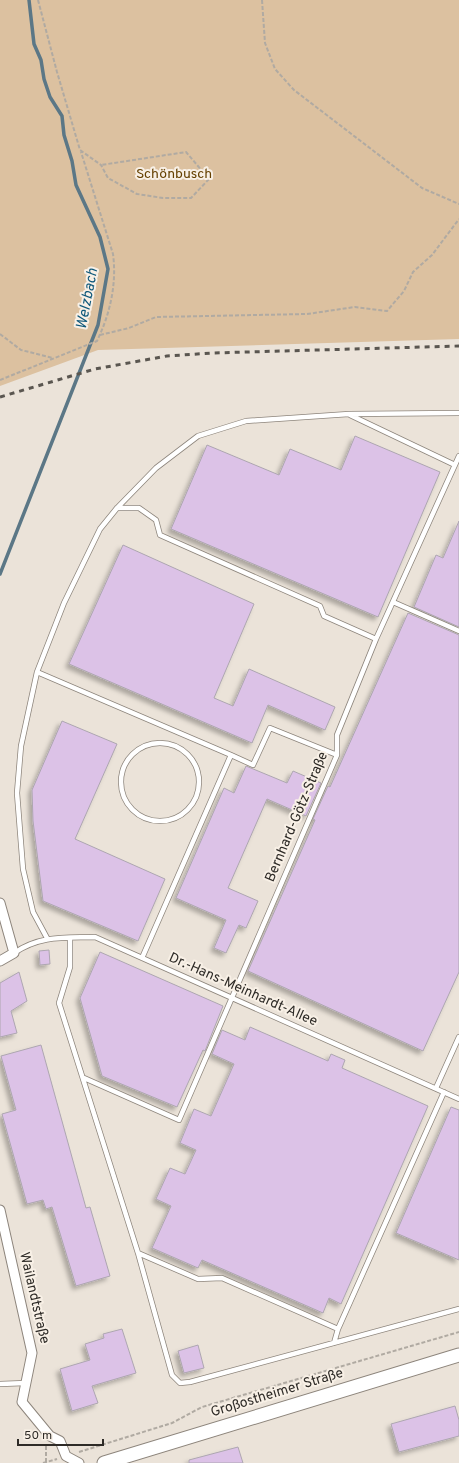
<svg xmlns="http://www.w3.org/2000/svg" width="459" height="1463" font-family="Overpass,sans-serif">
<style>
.green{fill:#dcc1a0}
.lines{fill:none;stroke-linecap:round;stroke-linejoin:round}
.stream{stroke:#5b7786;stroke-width:3.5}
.building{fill:#dcc2e7;stroke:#ada6b0;filter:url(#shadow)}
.service-casing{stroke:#8d857c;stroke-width:6}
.minor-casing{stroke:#8d857c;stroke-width:11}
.secondary-casing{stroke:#8d857c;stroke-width:15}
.path{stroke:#b0aaa2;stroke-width:2;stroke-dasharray:4 2;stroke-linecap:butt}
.service{stroke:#fff;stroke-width:4.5}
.minor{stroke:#fff;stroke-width:9}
.secondary{stroke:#fff;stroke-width:13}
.rail{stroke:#5a5650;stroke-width:3;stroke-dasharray:5 5;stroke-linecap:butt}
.labels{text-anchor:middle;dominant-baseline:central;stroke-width:4;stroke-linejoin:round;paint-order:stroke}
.park-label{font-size:14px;fill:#654000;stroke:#f8f0e6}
.street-label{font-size:14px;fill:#2e2b27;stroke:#f8f0e6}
.water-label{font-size:15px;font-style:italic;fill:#10597b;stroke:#f8f0e6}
</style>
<defs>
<filter id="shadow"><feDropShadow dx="-3.5" dy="3.5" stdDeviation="2" flood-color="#0004"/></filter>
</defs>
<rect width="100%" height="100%" fill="#ebe3d9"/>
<path class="green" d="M0 0H459V339L98 350 0 386Z"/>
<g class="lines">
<path class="stream" d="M0 574 98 325 108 269 100 237 76 185 72 161 64 135 62 116 50 97 44 79 41 60 34 44 29 0"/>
</g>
<path class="building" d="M355 436 440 472 378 617 171 529 207 445 279 475 290 449 341 470Z
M459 521V627L414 607 436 555 443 558Z
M123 545 254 604 214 698 233 706 249 669 335 707 325 730 268 705 252 743 69 664Z
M408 613 459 635V972L423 1051 248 971 315 820 313 819 328 786 330 787Z
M62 721 117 744 75 839 165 879 138 941 43 901 33 821 32 790Z
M246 766 287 783 293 771 321 783 306 816 267 799 228 888 258 901 246 928 239 925 226 953 214 948 226 920 176 898 224 788 234 793Z
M49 950 50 964 40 965 39 951Z
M100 952 223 1006 205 1051 203 1050 177 1107 102 1076 80 998Z
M19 972 27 1001 11 1011 17 1033 0 1037V983Z
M250 1027 328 1061 331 1054 345 1060 342 1068 428 1106 341 1304 329 1298 323 1313 202 1260 198 1268 152 1248 171 1206 156 1199 170 1168 185 1174 196 1150 180 1143 194 1109 211 1116 234 1064 212 1054 222 1030 245 1040Z
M41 1045 86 1208 90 1207 110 1276 76 1286 52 1207 46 1209 43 1200 27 1204 2 1114 16 1110 1 1056Z
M451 1107 459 1110V1260L396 1233Z
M122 1329 136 1373 92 1386 98 1403 72 1411 60 1369 90 1360 85 1344 104 1338 103 1334Z
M198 1345 204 1368 184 1373 178 1351Z
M455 1406 459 1420V1436L399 1452 391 1424Z
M238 1447 243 1463H189V1460Z"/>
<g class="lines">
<defs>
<path id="service" d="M350 415 455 465
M117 508H139L156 520 160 535 320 606 324 616 376 639
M393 602 459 631
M37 672 231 755
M121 782a39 39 0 1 1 78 0a39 39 0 1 1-78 0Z
M47 938 33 912 23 869 17 793 21 746 37 672 64 603 100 529 117 508 156 468 198 436 246 421 349 414 459 413
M70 938V967L59 1003 138 1253 172 1375 180 1383 190 1382 459 1309
M14 953C41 935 64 938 95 937L459 1099
M142 958 231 755 253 765 270 728 337 755
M84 1078 179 1120 337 755V735L376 639 459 456
M436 1088 459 1037
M138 1253 198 1279 222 1278 338 1329 444 1092
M334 1343 338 1329
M0 1384 26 1383"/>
<path id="minor" d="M0 903 14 953 0 961
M0 1210 32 1353 22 1402 50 1436 60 1441 66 1456 79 1463"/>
<path id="secondary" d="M104 1463 459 1355"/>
</defs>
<use href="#service" class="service-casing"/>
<use href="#minor" class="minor-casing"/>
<use href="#secondary" class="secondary-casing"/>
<path class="path" d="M38 0 57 72 80 150 101 165 108 178 137 194 163 198H191L209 179 186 152 101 165
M262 0 265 43 275 69 294 90 422 188 459 204
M0 334 21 350 53 358
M100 335 129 328 156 317 307 314 355 307 387 311 404 291 413 272 432 255 459 219
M0 380 97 341C110 314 117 284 113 254L81 152
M79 1452 172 1423 202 1407 459 1332
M46 1462V1444
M43 1463 57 1459"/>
<use href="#service" class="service"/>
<use href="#minor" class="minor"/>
<use href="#secondary" class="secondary"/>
<path class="rail" d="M0 397 95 369 167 356 212 353 459 346"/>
</g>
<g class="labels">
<g class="park-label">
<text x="174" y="174">Schönbusch</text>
</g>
<g class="street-label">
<text transform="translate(297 817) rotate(-67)">Bernhard-Götz-Straße</text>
<text transform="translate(243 990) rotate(24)">Dr.-Hans-Meinhardt-Allee</text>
<text transform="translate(34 1298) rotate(77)">Wailandtstraße</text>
<text transform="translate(277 1393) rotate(-17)">Großostheimer Straße</text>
</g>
<g class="water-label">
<text transform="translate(88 299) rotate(-79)">Welzbach</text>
</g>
</g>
<path d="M18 1439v6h85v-6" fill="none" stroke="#2e2b27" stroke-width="2"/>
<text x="24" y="1439" font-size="12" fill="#2e2b27" stroke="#f8f0e6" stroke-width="3" paint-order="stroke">50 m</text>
</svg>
